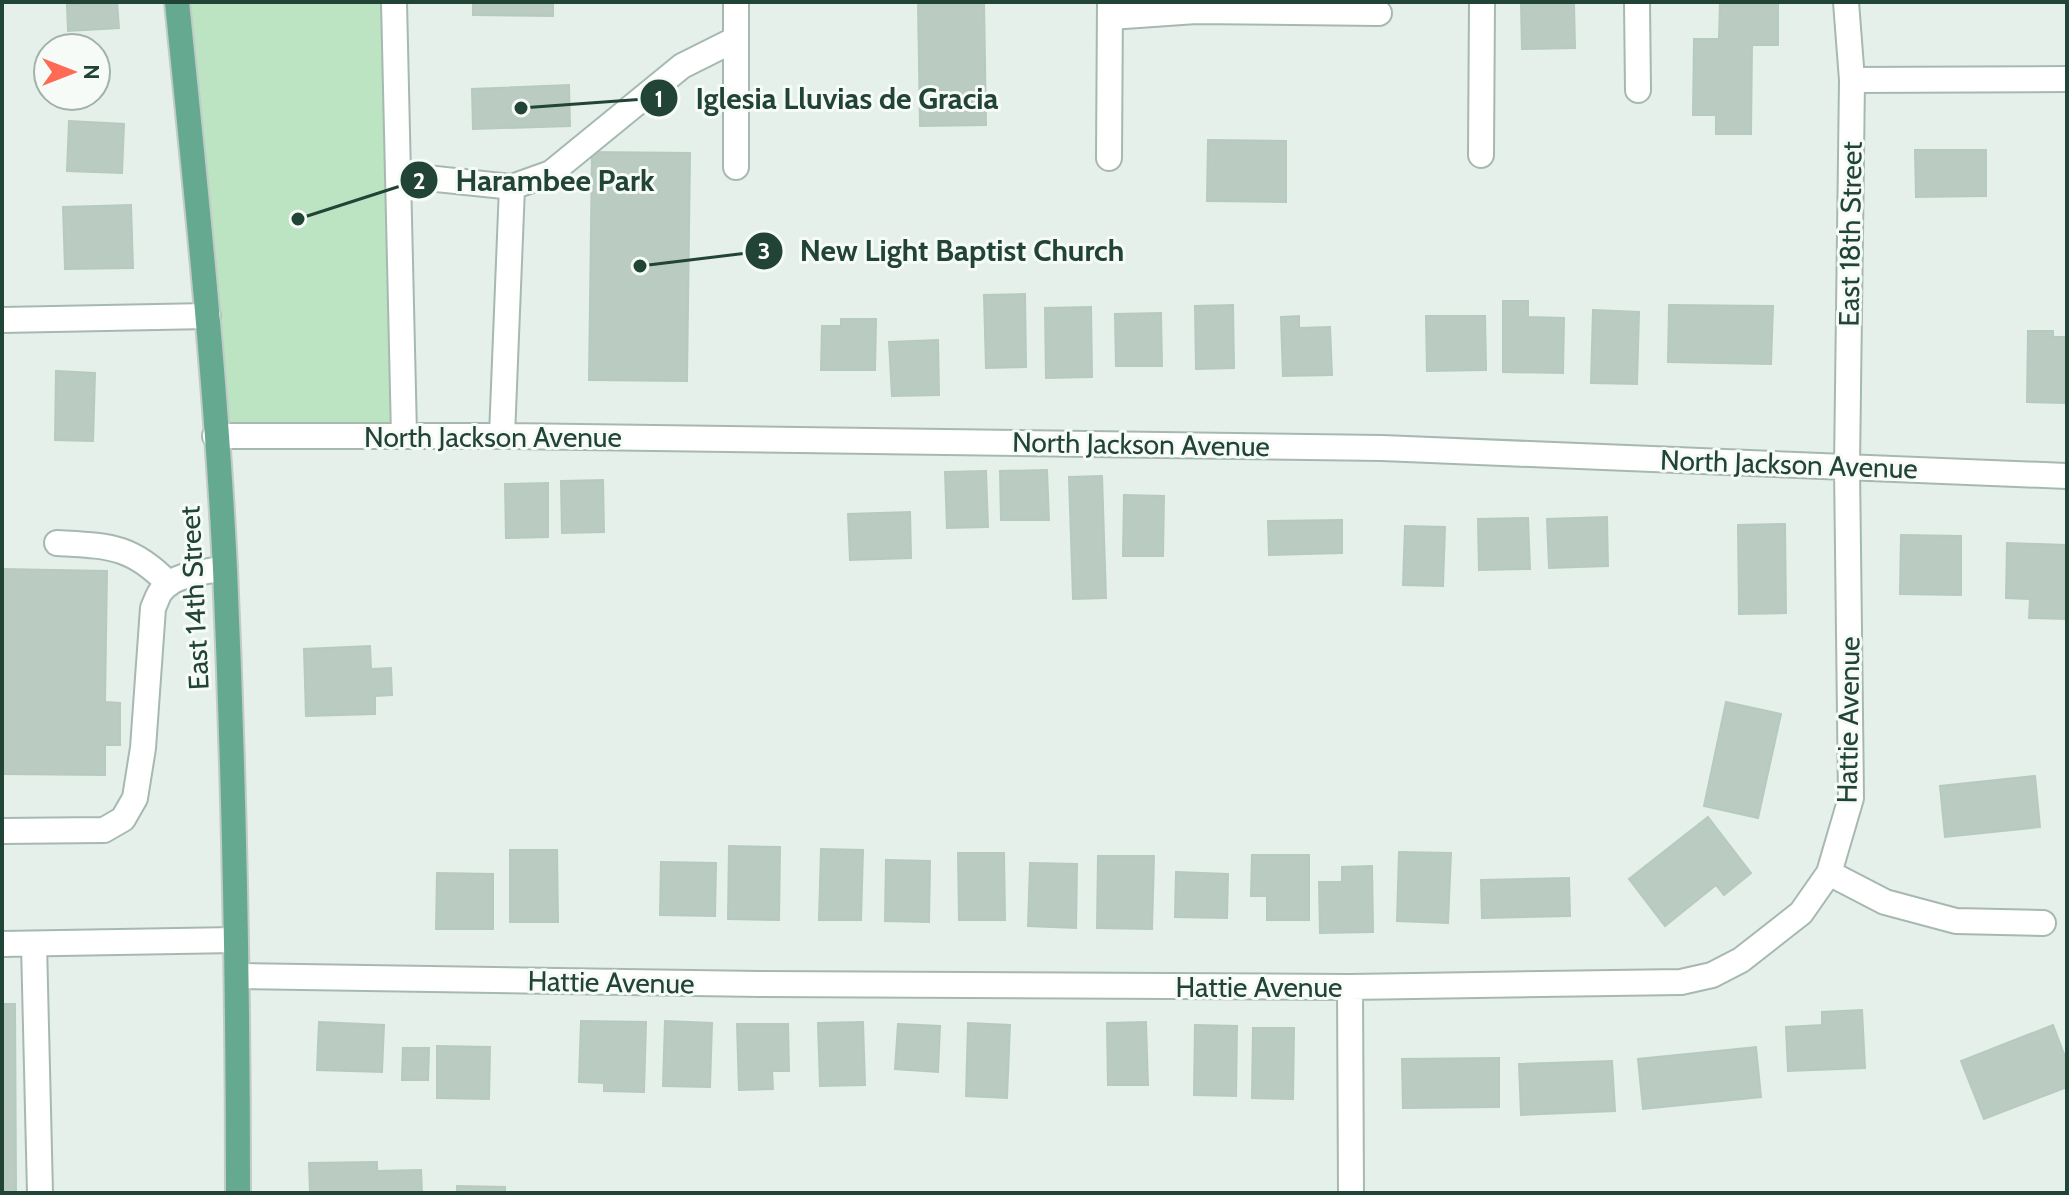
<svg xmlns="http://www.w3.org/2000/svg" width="2069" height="1195" font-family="Cabin,sans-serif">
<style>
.green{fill:#bce3c2}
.building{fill:#bacbc2;stroke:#b6cac0;stroke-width:2}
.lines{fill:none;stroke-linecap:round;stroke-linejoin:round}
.minor-casing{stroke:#a6b9b1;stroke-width:28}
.major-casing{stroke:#c1cbc7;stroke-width:28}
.minor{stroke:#fff;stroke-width:24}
.major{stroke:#65aa90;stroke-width:24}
.labels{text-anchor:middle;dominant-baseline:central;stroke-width:6;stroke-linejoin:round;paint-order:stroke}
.street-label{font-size:28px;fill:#214437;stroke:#f6fbf8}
.leader{fill:none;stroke:#214437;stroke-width:3}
.callout-dot{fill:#214437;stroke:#f6fbf8;stroke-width:3}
.mark-label{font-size:24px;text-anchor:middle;font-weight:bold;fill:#fff}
.callout-label{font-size:30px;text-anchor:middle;font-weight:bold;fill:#214437;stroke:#f6fbf8;stroke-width:6;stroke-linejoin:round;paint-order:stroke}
</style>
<rect width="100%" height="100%" fill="#e5f0ea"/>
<path class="green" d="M175 2H397L404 435 215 436Z"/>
<path class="building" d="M117 2 119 28 68 31 67 5Z
M473 2H553V16L473 15Z
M918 2H984L986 125 920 126Z
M1521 2H1574L1575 48 1522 49Z
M1720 2H1778V45H1752L1751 134H1716V115H1693L1694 39H1719Z
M569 85 570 126 473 129 472 89Z
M69 121 124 124 122 173 67 171Z
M1208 140 1286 141V202L1207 201Z
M1915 150H1986V196L1916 197Z
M592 152 690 153 687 381 589 380Z
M131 205 133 268 65 269 63 207Z
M1025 294 1026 367 986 368 984 295Z
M1503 301H1528V317L1564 318 1563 373 1503 372Z
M1233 305 1234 368 1196 369 1195 306Z
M1669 305 1773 306 1771 364 1668 362Z
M1091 307 1092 377 1046 378 1045 308Z
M1593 310 1639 312 1637 384 1591 383Z
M1161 313 1162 366H1116L1115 314Z
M1299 316V328L1330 327 1332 375 1283 376 1281 317Z
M1426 316H1485L1486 370 1427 371Z
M841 319H876L875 370H821L822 326H841Z
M2028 331H2053V337H2067V403L2027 402Z
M938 340 939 395 892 396 889 342Z
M56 371 95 373 93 441 55 440Z
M1047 470 1049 520H1001L1000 471Z
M986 471 988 527 947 528 945 472Z
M1102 476 1106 598 1073 599 1069 477Z
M603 480 604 532 562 533 561 481Z
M548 483V537L506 538 505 484Z
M1124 495 1164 496 1163 556H1123Z
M910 512 911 558 850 560 848 514Z
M1607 517 1608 566 1549 568 1547 519Z
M1528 518 1530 569 1479 570 1478 519Z
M1342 520V553L1269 555 1268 521Z
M1785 524 1786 613 1739 614 1738 525Z
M1405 526 1445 527 1443 586 1403 585Z
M1901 535 1961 536V595L1900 594Z
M2007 543 2067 545V619L2029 618 2030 599 2006 598Z
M2 569 107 571 105 702 120 703V745H105V775L2 774Z
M370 646 371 669 391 668 392 695 375 696V714L306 716 304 649Z
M1726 702 1781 714 1758 818 1704 806Z
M2035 776 2040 827 1945 837 1940 786Z
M1708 817 1751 873 1724 895 1716 885 1665 926 1629 879Z
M729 846 780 847 779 920 728 919Z
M821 849 863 850 861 920H819Z
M510 850H557L558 922H510Z
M1399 852 1451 853 1448 923 1397 921Z
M958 853H1004L1005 920H959Z
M1252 855H1309V920H1267V896H1251Z
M1098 856H1154L1152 929 1097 928Z
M886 860 930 861 929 922 885 921Z
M661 862 716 863 715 916 660 915Z
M1030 863 1077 864 1076 928 1028 926Z
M1372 866 1373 932 1320 933 1319 882H1342V867Z
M1176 872 1228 874 1227 918 1175 917Z
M437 873 493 874V929H436Z
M1569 878 1570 916 1482 918 1481 880Z
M2 1004H15L16 1193H2Z
M1862 1010 1865 1068 1788 1071 1786 1027 1822 1025V1012Z
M581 1021 646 1022 644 1092 604 1091V1083L579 1082Z
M665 1021 712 1023 710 1087 663 1086Z
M319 1022 384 1025 382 1072 317 1070Z
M863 1022 865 1085 820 1086 818 1023Z
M1146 1022 1148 1085H1108L1107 1023Z
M968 1023 1010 1025 1007 1098 966 1096Z
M737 1024H788L789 1071H772L773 1089 739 1090Z
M898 1024 940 1026 938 1072 895 1069Z
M1195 1025 1237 1026 1236 1096 1194 1095Z
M2053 1025 2067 1062V1087L1984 1119 1961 1061Z
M1253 1028H1294L1293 1099 1252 1098Z
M437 1046 490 1047 489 1099 437 1098Z
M1756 1047 1761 1097 1643 1109 1638 1059Z
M403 1048H429L428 1080H402Z
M1499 1058V1107L1403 1108 1402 1059Z
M1612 1061 1615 1111 1521 1115 1519 1064Z
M377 1162V1171L421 1170 422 1193H310L309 1163Z
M457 1186 505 1187V1193H457Z"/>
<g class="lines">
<defs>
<path id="minor" d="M394 2 404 435
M736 2V167
M1637 2 1638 90
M1110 17 1196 11 1379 13
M1852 80 2067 79
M1481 155 1482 2
M1109 158 1110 2
M398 175 512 187 551 173 682 66 736 39
M2 320 208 316
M215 436H502L1382 448 2067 476
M502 436 512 187
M57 543C109 546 131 545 169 584
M2 831 104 830 123 819 135 798 143 748 153 608C156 602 158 594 162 590 174 574 206 572 225 568
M1829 873 1885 902 1956 921 2043 923
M2 944 235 940
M34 944 40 1193
M238 976 760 984 1350 987 1681 982 1712 975 1741 960 1801 913 1829 873 1851 798 1847 467 1852 80 1846 2
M1350 987 1351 1193"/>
<path id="major" d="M177 2C196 191 216 380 225 569 234 777 238 985 238 1193"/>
</defs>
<use href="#minor" class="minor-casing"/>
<use href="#major" class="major-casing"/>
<use href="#minor" class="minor"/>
<use href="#major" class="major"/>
</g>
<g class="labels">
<g class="street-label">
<text transform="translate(1850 234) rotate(-89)">East 18th Street</text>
<text x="493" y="437">North Jackson Avenue</text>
<text transform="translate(1141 444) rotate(1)">North Jackson Avenue</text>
<text transform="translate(1789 464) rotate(2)">North Jackson Avenue</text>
<text transform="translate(194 598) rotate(-93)">East 14th Street</text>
<text transform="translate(1848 720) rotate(-89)">Hattie Avenue</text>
<text transform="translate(611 982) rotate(1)">Hattie Avenue</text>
<text x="1259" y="987">Hattie Avenue</text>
</g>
</g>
<path class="leader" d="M521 108L659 98M298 219L419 180M640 266L764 251"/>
<g class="callout-dot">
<circle cx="521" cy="108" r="8"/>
<circle cx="298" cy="219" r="8"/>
<circle cx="640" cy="266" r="8"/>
<circle cx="659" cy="98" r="20"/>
<circle cx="419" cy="180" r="20"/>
<circle cx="764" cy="251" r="20"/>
</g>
<g class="mark-label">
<text x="659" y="107">1</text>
<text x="419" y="189">2</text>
<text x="764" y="259">3</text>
</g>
<g class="callout-label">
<text x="847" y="109">Iglesia Lluvias de Gracia</text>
<text x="555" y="191">Harambee Park</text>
<text x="962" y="261">New Light Baptist Church</text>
</g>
<rect width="2069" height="1195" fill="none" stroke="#214437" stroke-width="8"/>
<g transform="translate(72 72) rotate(90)"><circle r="38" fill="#f6fbf8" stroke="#a1b2ab" stroke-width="2"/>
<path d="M0-6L14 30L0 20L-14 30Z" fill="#ff6a54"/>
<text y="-12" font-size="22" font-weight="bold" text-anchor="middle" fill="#214437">N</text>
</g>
</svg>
